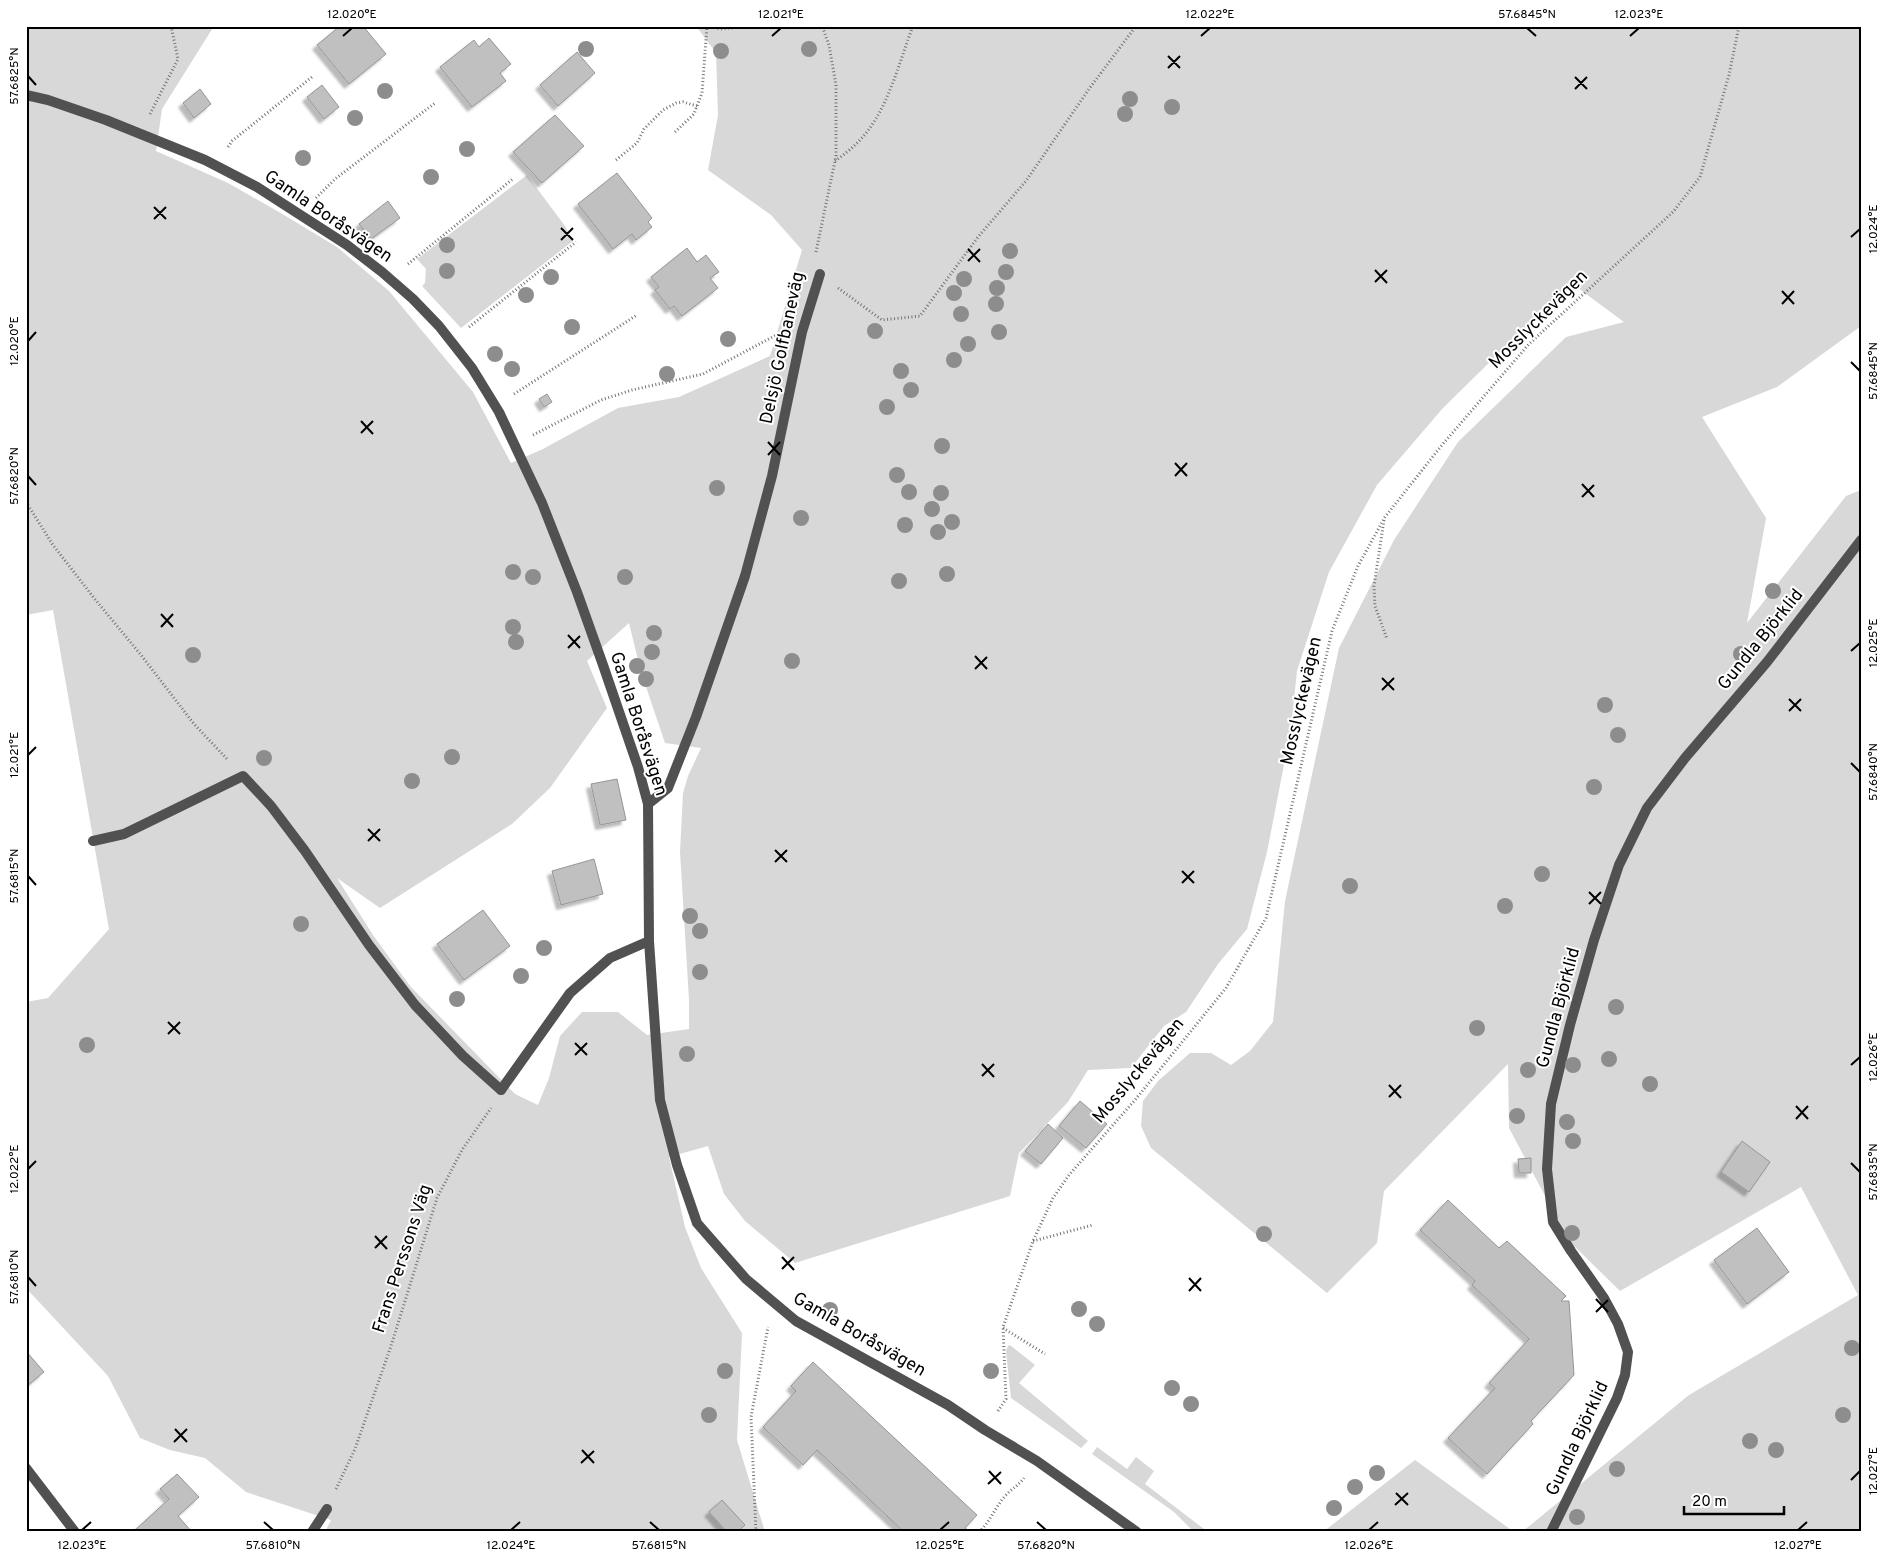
<svg xmlns="http://www.w3.org/2000/svg" width="1887" height="1558" font-family="Overpass,sans-serif">
<style>
.green{fill:#d8d8d8;fill-rule:evenodd}
.building{fill:#c0c0c0;stroke:#959595;filter:url(#shadow)}
.lines{fill:none;stroke-linecap:round;stroke-linejoin:round}
.path{stroke:#737373;stroke-width:3;stroke-dasharray:1 2.5;stroke-linecap:butt}
.service{stroke:#515151;stroke-width:10}
.minor{stroke:#515151;stroke-width:10}
.tree{fill:#8d8d8d}
.ticks{fill:none;stroke:#000;stroke-width:2}
.labels{text-anchor:middle;dominant-baseline:central;stroke-width:4;stroke-linejoin:round;paint-order:stroke}
.street-label{font-size:18px;fill:#000;stroke:#fff}
.neatline{fill:none;stroke:#000;stroke-width:2}
.ticks-label{font-size:12px;text-anchor:middle;fill:#000}
</style>
<defs>
<filter id="shadow"><feDropShadow dx="-4.5" dy="4.5" stdDeviation="1" flood-color="#0004"/></filter>
</defs>
<rect width="100%" height="100%" fill="#fff"/>
<path class="green" d="M26 26H214L162 109 156 151 228 183 279 212 337 247 389 291 473 392 511 463 543 449 618 408 679 397 770 356 802 250 771 215 708 170 718 115 716 53 696 26H1861V326L1777 387 1702 417 1766 518 1747 623 1846 496 1861 490V1532H1522L1689 1395 1858 1295 1801 1187 1620 1291 1569 1241 1509 1128 1508 1064 1384 1191 1377 1243 1327 1293 1151 1148 1141 1126 1143 1101 1158 1081 1190 1053H1211L1231 1065 1250 1051 1273 1022 1285 901 1339 648 1394 540 1458 442 1566 337 1624 322 1574 285 1547 306 1443 408 1377 485 1329 572 1297 671 1291 729 1267 852 1247 929 1218 964 1186 1012 1164 1026 1131 1068 1088 1070 1068 1102 1019 1153 1010 1196 795 1263 745 1221 724 1194 708 1146 669 1157 685 1227 701 1268 742 1333 737 1440 765 1532H325L331 1520 246 1492 205 1458 170 1450 140 1438 108 1376 26 1288V1002L48 998 109 929 53 610 26 615ZM629 623 641 672 665 743 701 748 688 776 683 793 680 852 689 1000V1029L647 1035 618 1012H582L560 1036 549 1078 538 1105 515 1094 410 986 373 935 337 878 380 908 512 824 550 788 607 708 587 661Z
M527 175 565 226 573 241 461 328 422 286 425 283 426 269 417 259Z
M1010 1345 1035 1365 1019 1383 1088 1441 1081 1448 1011 1398 1006 1351 1008 1346Z
M1097 1447 1127 1469 1136 1457 1154 1471 1145 1484 1208 1532H1194L1174 1512 1092 1454Z
M1415 1460 1514 1532H1323Z"/>
<path class="building" d="M340 26H363L386 54 349 84 317 45Z
M489 38 511 64 500 73 506 81 472 107 440 67 474 40 479 47Z
M577 52 595 73 558 106 540 85Z
M322 85 339 107 324 119 307 97Z
M200 89 211 104 194 118 183 103Z
M555 115 584 146 542 183 513 152Z
M617 173 652 218 648 222 652 227 636 240 632 234 613 249 578 204Z
M388 201 400 218 371 239 359 224Z
M687 248 697 262 706 255 719 272 710 278 718 288 682 316 674 306 670 309 655 290 659 287 651 277Z
M547 394 552 402 544 407 539 399Z
M617 779 626 820 600 825 591 784Z
M594 859 603 894 561 905 552 871Z
M483 910 510 946 464 980 437 944Z
M1080 1101 1107 1124 1086 1148 1059 1126Z
M1048 1124 1063 1138 1041 1164 1025 1151Z
M1742 1141 1770 1162 1749 1192 1721 1172Z
M1531 1158V1173H1519L1518 1159Z
M1448 1200 1499 1248 1507 1241 1566 1296 1561 1301H1569L1574 1375 1531 1421 1533 1424 1487 1474 1448 1438 1495 1388 1489 1383 1529 1339 1472 1285 1475 1281 1420 1230Z
M1757 1228 1789 1272 1747 1304 1714 1260Z
M26 1351 44 1372 26 1387Z
M813 1362 977 1515 965 1528 969 1531 904 1532 817 1450 803 1465 763 1427 796 1391 791 1386Z
M177 1474 199 1497 178 1516 192 1532H133L169 1499 160 1489Z
M722 1500 745 1525 737 1532H727L709 1512Z"/>
<g class="lines">
<path class="path" d="M711 26 720 29 751 26
M150 114 178 59 171 26
M675 132 694 114 702 93 707 26
M228 147 232 141 312 77
M616 160 637 143 644 129 663 110 676 103 683 102 697 106
M835 161C842 156 850 150 856 144 887 115 898 65 913 26
M316 198 335 179 435 103
M816 252 836 156V85L829 45 822 26
M408 264 514 178
M838 288 882 320 920 316 978 237 1026 181 1089 89 1136 26
M469 327 576 242
M514 394 637 315
M533 435 601 400 632 390 703 374 780 333
M26 502 53 545 94 598 141 655 194 724 227 759
M1384 520 1374 586 1375 606 1387 639
M1033 1241 1093 1225
M1003 1328 1045 1354
M998 1411 1006 1399 1003 1327 1033 1241 1053 1198 1069 1175 1135 1100 1226 988 1266 918 1332 631 1358 566 1385 517 1442 445 1529 344 1673 212 1700 177 1729 75 1739 26
M336 1489 355 1449 391 1346 437 1198 462 1150 491 1108
M756 1532 751 1417 768 1327
M979 1532C991 1521 996 1505 1007 1494 1013 1488 1019 1485 1024 1478"/>
<path class="service" d="M93 841 124 834 243 776 271 806 305 851 369 945 415 1005 463 1056 501 1090
M26 1468 75 1532"/>
<path class="minor" d="M26 95 48 100 106 120 205 160 257 187 347 245 382 272 413 299 439 326 472 368 499 412 542 503 577 592 603 665 638 767 648 804 649 941 660 1100 677 1165 697 1223 746 1279 796 1321 948 1405 985 1430 1037 1461 1137 1532
M648 804 668 788 696 717 745 576 772 476 802 332 820 274
M501 1090 570 993 610 958 649 941
M312 1532 327 1509
M1551 1532 1617 1398 1625 1375 1628 1352 1618 1324 1604 1298 1571 1251 1553 1222 1547 1169 1551 1104 1570 1025 1594 940 1619 865 1647 808 1685 758 1767 662 1861 540"/>
</g>
<g class="tree">
<circle cx="586" cy="49" r="8"/>
<circle cx="809" cy="49" r="8"/>
<circle cx="721" cy="51" r="8"/>
<circle cx="385" cy="91" r="8"/>
<circle cx="1130" cy="99" r="8"/>
<circle cx="1172" cy="107" r="8"/>
<circle cx="1125" cy="114" r="8"/>
<circle cx="355" cy="118" r="8"/>
<circle cx="467" cy="149" r="8"/>
<circle cx="303" cy="158" r="8"/>
<circle cx="431" cy="177" r="8"/>
<circle cx="447" cy="245" r="8"/>
<circle cx="1010" cy="251" r="8"/>
<circle cx="447" cy="271" r="8"/>
<circle cx="1006" cy="272" r="8"/>
<circle cx="551" cy="277" r="8"/>
<circle cx="964" cy="279" r="8"/>
<circle cx="997" cy="288" r="8"/>
<circle cx="954" cy="293" r="8"/>
<circle cx="526" cy="295" r="8"/>
<circle cx="996" cy="304" r="8"/>
<circle cx="961" cy="314" r="8"/>
<circle cx="572" cy="327" r="8"/>
<circle cx="875" cy="331" r="8"/>
<circle cx="999" cy="332" r="8"/>
<circle cx="728" cy="339" r="8"/>
<circle cx="968" cy="344" r="8"/>
<circle cx="495" cy="354" r="8"/>
<circle cx="954" cy="360" r="8"/>
<circle cx="512" cy="369" r="8"/>
<circle cx="901" cy="371" r="8"/>
<circle cx="667" cy="374" r="8"/>
<circle cx="911" cy="390" r="8"/>
<circle cx="887" cy="407" r="8"/>
<circle cx="942" cy="446" r="8"/>
<circle cx="897" cy="475" r="8"/>
<circle cx="717" cy="488" r="8"/>
<circle cx="909" cy="492" r="8"/>
<circle cx="941" cy="493" r="8"/>
<circle cx="932" cy="509" r="8"/>
<circle cx="801" cy="518" r="8"/>
<circle cx="952" cy="522" r="8"/>
<circle cx="905" cy="525" r="8"/>
<circle cx="938" cy="532" r="8"/>
<circle cx="513" cy="572" r="8"/>
<circle cx="947" cy="574" r="8"/>
<circle cx="533" cy="577" r="8"/>
<circle cx="625" cy="577" r="8"/>
<circle cx="899" cy="581" r="8"/>
<circle cx="1773" cy="591" r="8"/>
<circle cx="513" cy="627" r="8"/>
<circle cx="654" cy="633" r="8"/>
<circle cx="516" cy="642" r="8"/>
<circle cx="652" cy="652" r="8"/>
<circle cx="1741" cy="654" r="8"/>
<circle cx="193" cy="655" r="8"/>
<circle cx="792" cy="661" r="8"/>
<circle cx="637" cy="666" r="8"/>
<circle cx="646" cy="679" r="8"/>
<circle cx="1605" cy="705" r="8"/>
<circle cx="1618" cy="735" r="8"/>
<circle cx="452" cy="757" r="8"/>
<circle cx="264" cy="758" r="8"/>
<circle cx="412" cy="781" r="8"/>
<circle cx="1594" cy="787" r="8"/>
<circle cx="1542" cy="874" r="8"/>
<circle cx="1350" cy="886" r="8"/>
<circle cx="1505" cy="906" r="8"/>
<circle cx="690" cy="916" r="8"/>
<circle cx="301" cy="924" r="8"/>
<circle cx="700" cy="931" r="8"/>
<circle cx="544" cy="948" r="8"/>
<circle cx="700" cy="972" r="8"/>
<circle cx="521" cy="976" r="8"/>
<circle cx="457" cy="999" r="8"/>
<circle cx="1616" cy="1007" r="8"/>
<circle cx="1477" cy="1028" r="8"/>
<circle cx="87" cy="1045" r="8"/>
<circle cx="687" cy="1054" r="8"/>
<circle cx="1609" cy="1059" r="8"/>
<circle cx="1573" cy="1065" r="8"/>
<circle cx="1528" cy="1070" r="8"/>
<circle cx="1650" cy="1084" r="8"/>
<circle cx="1517" cy="1116" r="8"/>
<circle cx="1567" cy="1122" r="8"/>
<circle cx="1573" cy="1141" r="8"/>
<circle cx="1572" cy="1233" r="8"/>
<circle cx="1264" cy="1234" r="8"/>
<circle cx="1079" cy="1309" r="8"/>
<circle cx="830" cy="1310" r="8"/>
<circle cx="1097" cy="1324" r="8"/>
<circle cx="1852" cy="1348" r="8"/>
<circle cx="725" cy="1371" r="8"/>
<circle cx="991" cy="1371" r="8"/>
<circle cx="1172" cy="1388" r="8"/>
<circle cx="1191" cy="1404" r="8"/>
<circle cx="709" cy="1415" r="8"/>
<circle cx="1843" cy="1415" r="8"/>
<circle cx="1750" cy="1441" r="8"/>
<circle cx="1776" cy="1450" r="8"/>
<circle cx="1617" cy="1469" r="8"/>
<circle cx="1377" cy="1473" r="8"/>
<circle cx="1355" cy="1487" r="8"/>
<circle cx="1334" cy="1508" r="8"/>
<circle cx="1577" cy="1517" r="8"/>
</g>
<path class="ticks" d="M1527 28 1536 36M343 36 352 28M772 36 781 28M1201 36 1210 28M1630 36 1639 28M1168 56 1180 68M1168 68 1180 56M28 76 36 85M1575 77 1587 89M1575 89 1587 77M154 207 166 219M154 219 166 207M561 228 573 240M1851 237 1860 229M561 240 573 228M968 249 980 262M968 261 980 249M1375 270 1387 283M1375 282 1387 270M1782 291 1794 304M1782 304 1794 291M28 341 36 332M1851 362 1860 371M361 421 373 434M361 433 373 421M768 442 780 455M768 455 780 442M1175 463 1187 476M28 476 36 485M1175 476 1187 463M1582 484 1594 497M1582 497 1594 485M161 614 173 627M161 627 173 614M568 635 580 648M568 648 580 636M1851 651 1860 643M975 656 987 669M975 669 987 657M1382 678 1394 690M1382 690 1394 678M1789 699 1801 711M1789 711 1801 699M28 755 36 747M1851 763 1860 772M368 829 380 841M368 841 380 829M775 850 787 862M775 862 787 850M1182 871 1194 883M28 876 36 885M1182 883 1194 871M1589 892 1601 904M1589 904 1601 892M168 1022 180 1034M168 1034 180 1022M575 1043 587 1055M575 1055 587 1043M982 1064 994 1077M1851 1065 1860 1057M982 1076 994 1064M1389 1085 1401 1098M1389 1097 1401 1085M1796 1106 1808 1119M1796 1119 1808 1106M1851 1163 1860 1172M28 1169 36 1161M375 1236 387 1249M375 1248 387 1236M782 1257 794 1270M782 1269 794 1257M28 1277 36 1286M1189 1278 1201 1291M1189 1291 1201 1278M1596 1299 1608 1312M1596 1312 1608 1300M175 1429 187 1442M174 1442 187 1429M582 1450 594 1463M581 1463 594 1451M989 1471 1001 1484M1851 1480 1860 1471M988 1484 1001 1472M1396 1493 1408 1505M1395 1505 1408 1493M264 1522 273 1530M650 1522 659 1530M1037 1522 1046 1530M82 1530 91 1522M511 1530 520 1522M940 1530 949 1522M1369 1530 1378 1522M1798 1530 1807 1522"/>
<g class="labels">
<g class="street-label">
<text transform="translate(328 217) rotate(34)">Gamla Boråsvägen</text>
<text transform="translate(1539 320) rotate(-45)">Mosslyckevägen</text>
<text transform="translate(783 348) rotate(-78)">Delsjö Golfbaneväg</text>
<text transform="translate(1761 640) rotate(-51)">Gundla Björklid</text>
<text transform="translate(1302 701) rotate(-77)">Mosslyckevägen</text>
<text transform="translate(638 724) rotate(72)">Gamla Boråsvägen</text>
<text transform="translate(1559 1008) rotate(-75)">Gundla Björklid</text>
<text transform="translate(1139 1071) rotate(-50)">Mosslyckevägen</text>
<text transform="translate(403 1259) rotate(-72)">Frans Perssons Väg</text>
<text transform="translate(859 1335) rotate(30)">Gamla Boråsvägen</text>
<text transform="translate(1578 1439) rotate(-65)">Gundla Björklid</text>
</g>
</g>
<rect width="1887" height="1558" fill="none" stroke="#ffffff" stroke-width="55"/>
<path d="M1684 1506v8h100v-8" fill="none" stroke="#000000" stroke-width="2.5"/>
<text x="1692" y="1506" font-size="15" fill="#000000" stroke="#ffffff" stroke-width="4" paint-order="stroke">20 m</text>
<rect x="28" y="28" width="1832" height="1502" class="neatline"/>
<g class="ticks-label">
<text x="352" y="18">12.020°E</text>
<text x="781" y="18">12.021°E</text>
<text x="1210" y="18">12.022°E</text>
<text x="1527" y="18">57.6845°N</text>
<text x="1639" y="18">12.023°E</text>
<text transform="translate(14 76) rotate(-90)" y="4">57.6825°N</text>
<text transform="translate(1873 229) rotate(-90)" y="4">12.024°E</text>
<text transform="translate(14 341) rotate(-90)" y="4">12.020°E</text>
<text transform="translate(1873 371) rotate(-90)" y="4">57.6845°N</text>
<text transform="translate(14 476) rotate(-90)" y="4">57.6820°N</text>
<text transform="translate(1873 643) rotate(-90)" y="4">12.025°E</text>
<text transform="translate(14 755) rotate(-90)" y="4">12.021°E</text>
<text transform="translate(1873 772) rotate(-90)" y="4">57.6840°N</text>
<text transform="translate(14 876) rotate(-90)" y="4">57.6815°N</text>
<text transform="translate(1873 1057) rotate(-90)" y="4">12.026°E</text>
<text transform="translate(14 1169) rotate(-90)" y="4">12.022°E</text>
<text transform="translate(1873 1172) rotate(-90)" y="4">57.6835°N</text>
<text transform="translate(14 1277) rotate(-90)" y="4">57.6810°N</text>
<text transform="translate(1873 1471) rotate(-90)" y="4">12.027°E</text>
<text x="82" y="1549">12.023°E</text>
<text x="273" y="1549">57.6810°N</text>
<text x="511" y="1549">12.024°E</text>
<text x="659" y="1549">57.6815°N</text>
<text x="940" y="1549">12.025°E</text>
<text x="1046" y="1549">57.6820°N</text>
<text x="1369" y="1549">12.026°E</text>
<text x="1798" y="1549">12.027°E</text>
</g>
</svg>
